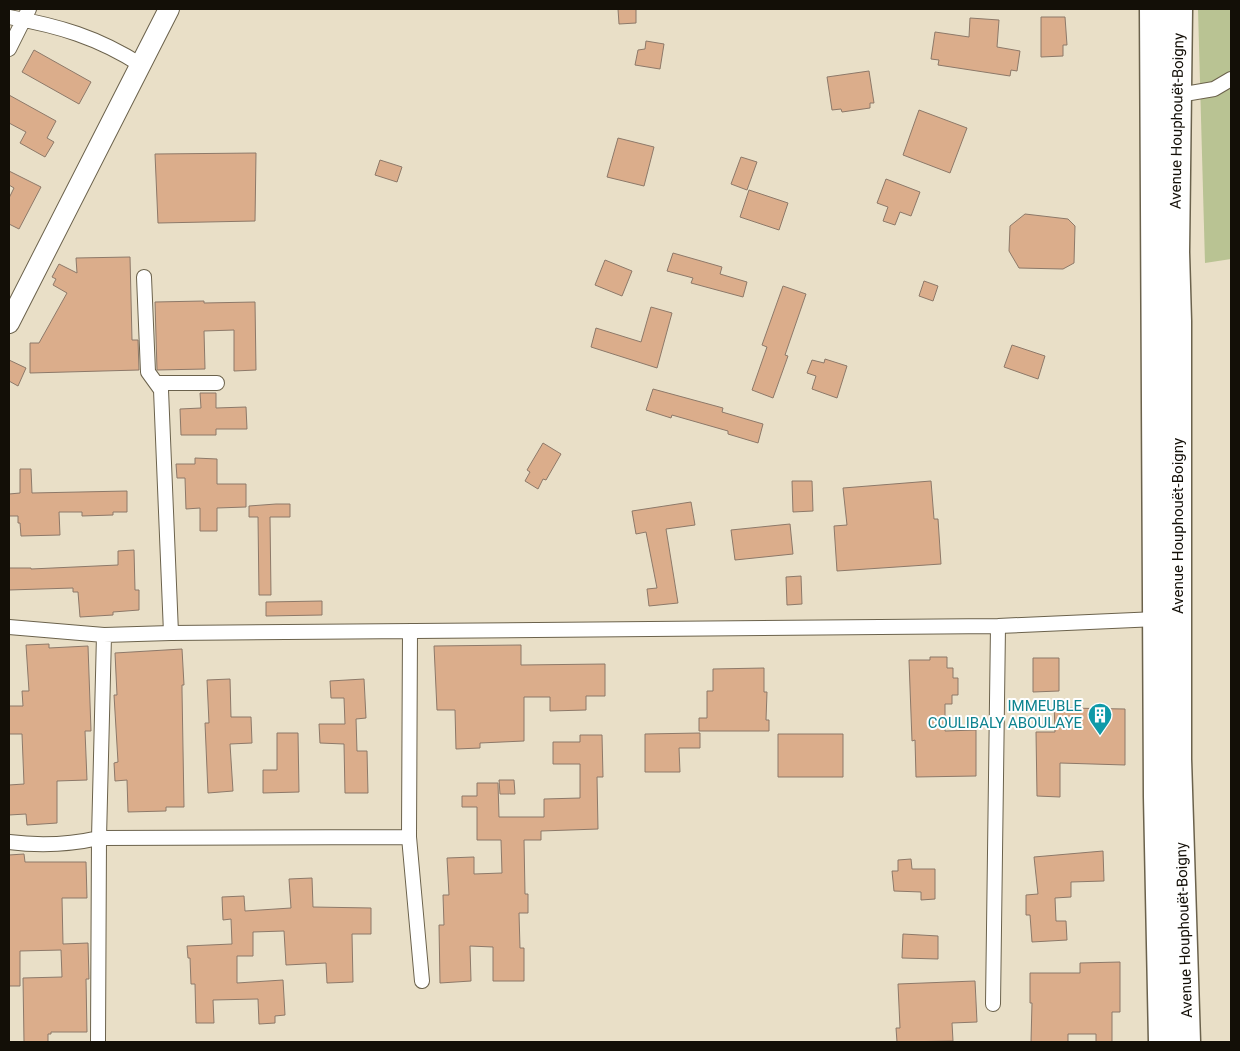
<svg xmlns="http://www.w3.org/2000/svg" width="1240" height="1051" font-family="Roboto,sans-serif">
<style>
.green{fill:#b9c393}
.building{fill:#dbad8b;stroke:#8d7969}
.lines{fill:none;stroke-linecap:round;stroke-linejoin:round}
.street-casing{stroke:#6b624c;stroke-width:16}
.secondary-casing{stroke:#6b624c;stroke-width:22}
.highway-casing{stroke:#6b624c;stroke-width:29}
.street{stroke:#fff;stroke-width:14}
.secondary{stroke:#fff;stroke-width:20}
.highway{stroke:#fff;stroke-width:26}
.labels{text-anchor:middle;dominant-baseline:central;stroke-width:4;stroke-linejoin:round;paint-order:stroke}
.street-label{font-size:15px;fill:#130f07;stroke:#fff}
.culture-label{font-size:15px;fill:#0d838f;stroke:#fff;text-anchor:end}
</style>
<rect width="100%" height="100%" fill="#e9dfc7"/>
<path class="green" d="M1198 9H1231V259L1205 263Z"/>
<path class="building" d="M618 9H636V23L619 24Z
M1041 17H1065L1067 45H1063V56L1041 57Z
M970 18 999 20 997 47 1020 51 1017 71 1011 70 1010 76 938 65 939 60 931 59 935 32 969 37Z
M646 41 664 44 660 69 635 65 638 50 645 49Z
M34 50 91 82 79 104 22 72Z
M869 71 874 103H870V108L842 112 841 109 832 110 827 77Z
M9 95 56 121 47 138 54 142 45 157 20 143 26 132 9 123Z
M919 110 967 128 950 173 903 155Z
M618 138 654 147 644 186 607 177Z
M256 153 255 221 158 223 155 154Z
M741 157 757 162 747 190 731 184Z
M380 160 402 167 397 182 375 175Z
M9 171 41 187 19 229 9 224V198L14 188 9 185Z
M886 179 920 192 911 216 900 212 895 225 883 221 888 207 877 203Z
M749 190 788 203 779 230 740 217Z
M1025 214 1068 219 1075 226 1074 263 1063 269 1019 268 1009 251 1010 226Z
M673 253 722 267 720 274 747 282 743 297 691 283 693 278 667 271Z
M130 257 132 340H138L139 370 30 373V343H39L67 293 53 285 56 279 52 277 59 264 77 273 76 258Z
M605 260 632 271 622 296 595 285Z
M924 281 938 286 933 301 919 296Z
M783 286 806 294 785 355 788 356 773 398 752 390 767 347 762 345Z
M204 301V303L255 302 256 370 234 371V330L204 331 205 369 157 370 155 302Z
M651 307 672 313 657 368 591 347 596 328 641 342Z
M1012 345 1045 356 1038 379 1004 367Z
M825 359 847 366 837 398 812 389 816 376 807 373 812 360 824 363Z
M9 360 26 368 18 386 9 381Z
M653 389 723 408 722 412 763 424 758 443 728 434V431L672 415 671 418 646 410Z
M200 393H216V408L246 407 247 429H216V435H181L180 409 201 408Z
M543 443 561 454 546 480 543 479 538 489 525 481 530 472 527 470Z
M195 458 217 459V484H246V507L217 508V531H200V508L186 509 185 478H177L176 464H195Z
M20 469H31L32 493 127 491V512H113V515L82 516V512H59L60 535 21 536 20 523H18V516H9V494L20 493Z
M792 481H812L813 511 793 512Z
M931 481 934 519H938L941 564 837 571 834 526 847 525 843 488Z
M691 502 695 525 666 529 678 603 649 606 647 589 657 588 646 532 636 534 632 511Z
M276 504H290V517H270L271 595H259L258 517H249V506Z
M790 524 793 554 735 560 731 530Z
M134 550 135 590H139V610L113 612V615L80 617 78 592H73V588L9 590V568H31V569L118 565V551Z
M801 576 802 604 787 605 786 577Z
M322 601V615L266 616V602Z
M49 644V648L88 646 91 731H85L87 780 57 781V823L27 825 26 814 9 815V785L24 784 22 734H9V706H23L22 691H29L26 645Z
M521 645V665L605 664V696H586V710L550 711V697H524V741L480 743V748L456 749 455 710H437L434 646Z
M182 649 184 685H182V690L184 807H166V811L128 812 127 780 115 781 114 763 118 762 114 695H117L115 653Z
M930 657H947V668H953V678H958V695H952V704H945V731L976 730V776L916 777 915 740 912 741 909 660H930Z
M1033 658H1059V691L1033 692Z
M764 668V692H767L766 720H769V731H699V718H707V691H713V669Z
M230 679 231 717H251L252 743 230 744 233 791 208 793 205 723H209L207 680Z
M364 679 366 718 356 719 357 751H367L368 793H345L344 744 320 743 319 724H345L344 698H331L330 681Z
M1066 701V708L1125 709V765L1060 763V797L1037 796 1036 732H1055L1054 702Z
M277 733H298L299 792 263 793V770H277Z
M700 733V748H679L680 772H645V734Z
M778 734H843V777H778Z
M580 735H602L603 777H597L598 829 541 831V840H524L525 894H528V913H519L520 948H524V981H493V947L470 946 471 981 440 983 439 925H444L443 895H449L447 858 474 857V874L502 873 501 840H477V807H462V796H477V783H498L499 817H544V799L580 798V764H553V742H580Z
M499 780H514L515 794H500Z
M1103 851 1104 881 1071 882V897L1055 898 1056 921H1066L1067 940 1032 942 1030 915H1026V895L1038 894 1034 857Z
M24 854 25 862H86L87 898H62L63 944 88 943 89 979H86L87 1032H51V1034H48V1042H24L23 978 62 977 61 950 20 951V986H9V855Z
M911 859 912 869H935V899L921 900V892L894 891 892 871H898V860Z
M312 878 313 907 371 908V934H352L353 982 327 983 326 963 286 965 284 931 253 932V956H237V983L283 980 285 1015 275 1016V1023L259 1024 258 999 213 1000 214 1023H196L195 984H191L190 958H188L187 946 232 944 231 919 223 920 222 897 244 896 245 911 291 908 289 879Z
M903 934 938 936V959L902 958Z
M1120 962V1012H1112V1042H1096V1034H1068V1042H1031L1032 1003H1030V973H1080V963Z
M975 981 977 1022 952 1023 953 1041 897 1042 896 1028H900L898 984Z"/>
<g class="lines">
<defs>
<path id="street" d="M9 17C59 26 97 37 141 65
M9 49 29 9
M1173 96 1214 89 1231 79
M144 277 148 372 161 390 171 633
M156 383H217
M9 627 104 635 171 633 998 626 1157 619
M410 631 409 837 422 981
M9 842C40 846 68 845 99 838L409 837
M993 1004 998 626
M98 1042 99 838 104 635"/>
<path id="secondary" d="M9 323 169 9"/>
<path id="highway" d="M1153 9 1157 797 1162 1042
M1179 9 1176 252 1178 321V759L1187 1042"/>
</defs>
<use href="#street" class="street-casing"/>
<use href="#secondary" class="secondary-casing"/>
<use href="#highway" class="highway-casing"/>
<use href="#street" class="street"/>
<use href="#secondary" class="secondary"/>
<use href="#highway" class="highway"/>
</g>
<defs>
<symbol id="building-pin" viewBox="-11 -11 22 30"><path d="M0 17L-7.5 6A9.5 9.5 0 1 1 7.5 6Z" fill="#0f9aa8" stroke="#fff"/><path d="M-4-6H4V6H1V3H-1V6H-4ZM-2.5-4.3h1.7v1.8h-1.7ZM.8-4.3h1.7v1.8H.8ZM-2.5-1h1.7V.8h-1.7ZM.8-1h1.7V.8H.8Z" fill="#fff"/></symbol>
</defs>
<g fill-rule="evenodd">
<use href="#building-pin" x="1086" y="701" width="28" height="38"/>
</g>
<g class="labels">
<g class="street-label">
<text transform="translate(1177 121) rotate(-89)">Avenue Houphouët-Boigny</text>
<text transform="translate(1178 526) rotate(-90)">Avenue Houphouët-Boigny</text>
<text transform="translate(1184 930) rotate(-92)">Avenue Houphouët-Boigny</text>
</g>
<g class="culture-label">
<text x="1082" y="706">IMMEUBLE<tspan x="1082" dy="17">COULIBALY ABOULAYE</tspan></text>
</g>
</g>
<rect width="1240" height="1051" fill="none" stroke="#130f07" stroke-width="20"/>
</svg>
